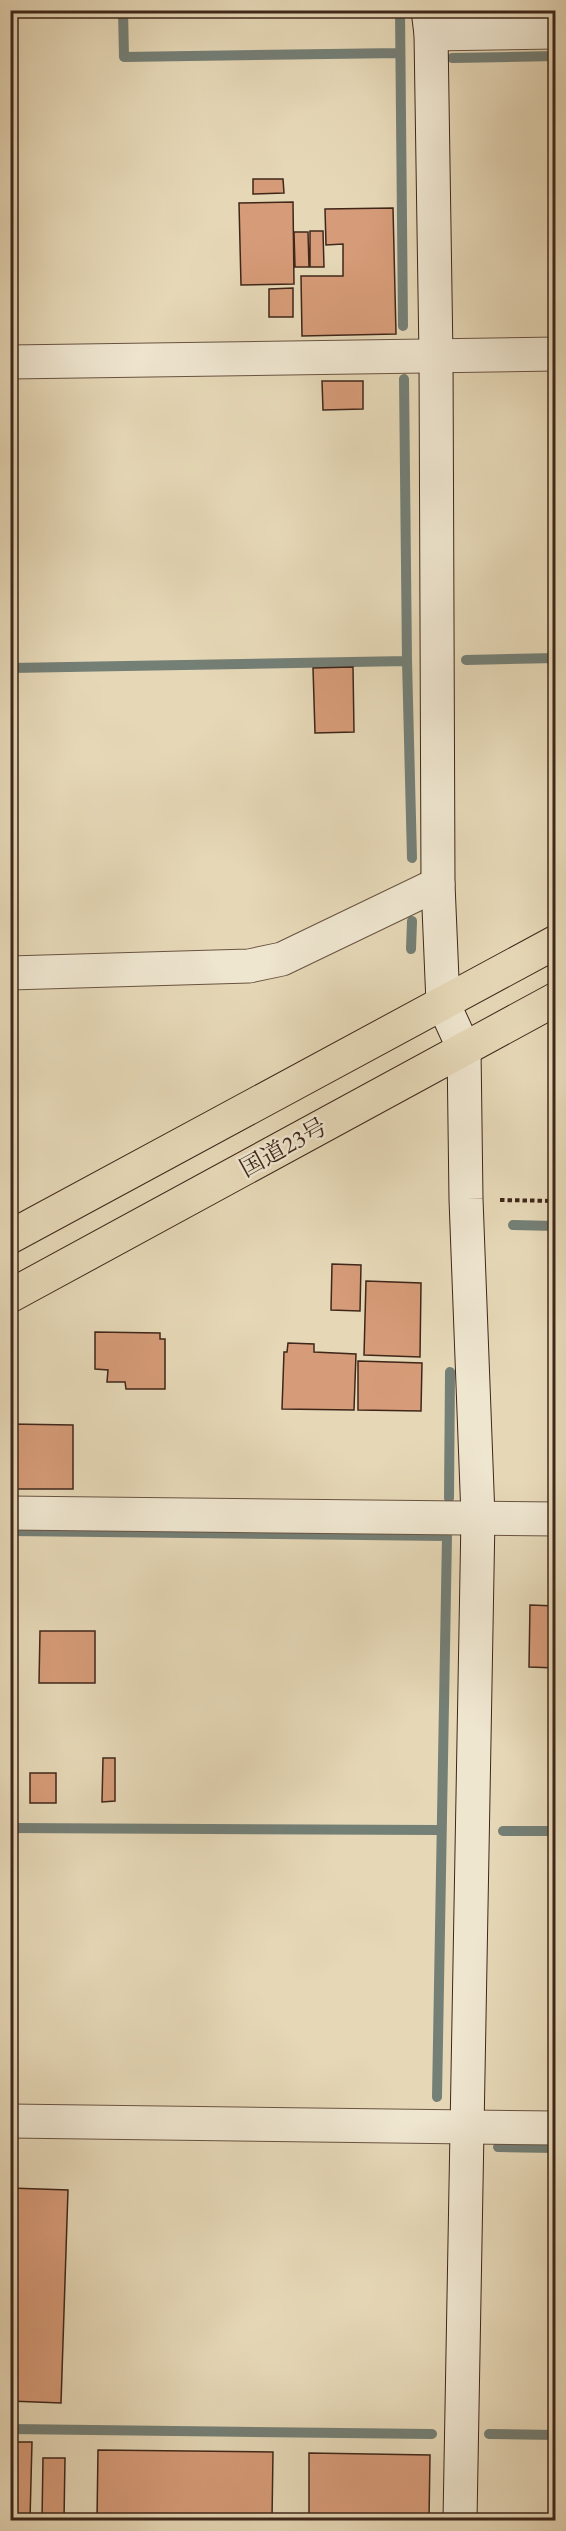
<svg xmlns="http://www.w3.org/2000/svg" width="566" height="2531" font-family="'EB Garamond','Noto Serif JP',serif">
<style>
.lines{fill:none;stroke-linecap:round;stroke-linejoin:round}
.stream{stroke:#747f76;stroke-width:10}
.building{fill:#d69b78;stroke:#3f271a;stroke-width:1.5}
.street-casing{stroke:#695341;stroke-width:35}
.secondary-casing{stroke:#3f271a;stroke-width:35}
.highway-casing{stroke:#3f271a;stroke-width:35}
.path{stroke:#3f271a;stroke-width:4;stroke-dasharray:4.5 3;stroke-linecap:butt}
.street{stroke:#efe6d0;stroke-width:33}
.secondary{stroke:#efe6d0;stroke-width:33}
.highway{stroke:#e6d8b7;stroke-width:33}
.labels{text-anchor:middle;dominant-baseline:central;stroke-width:5;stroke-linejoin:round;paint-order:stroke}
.street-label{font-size:24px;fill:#3f271a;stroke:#efe6d0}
</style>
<rect width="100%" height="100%" fill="#e6d8b7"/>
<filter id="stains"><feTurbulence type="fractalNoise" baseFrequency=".00333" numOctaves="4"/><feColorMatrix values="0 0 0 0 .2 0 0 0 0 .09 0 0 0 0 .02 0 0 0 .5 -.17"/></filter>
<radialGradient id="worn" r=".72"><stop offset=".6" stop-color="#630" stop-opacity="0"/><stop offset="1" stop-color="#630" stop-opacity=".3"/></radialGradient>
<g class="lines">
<path class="stream" d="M123 10 124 57 400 53
M400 10 403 326
M452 58 556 56
M404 379 407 661 412 858
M466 660 556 658
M10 668 407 661
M411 949 412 921
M513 1225 556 1226
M449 1498 450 1372
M10 1531 447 1536 437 2097
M10 1828 441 1830
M503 1831H556
M498 2147 556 2148
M10 2429 432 2434
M489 2434 556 2435"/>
</g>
<path class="building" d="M473 10H528V15L473 14Z
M253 179H283L284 193 253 194Z
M293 202 294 284 241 285 239 203Z
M393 208 396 334 302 336 301 276H343V244L326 245 325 209Z
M310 231H323L324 267H310Z
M294 232H308L309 267H295Z
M293 288V317H269V289Z
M322 381H363V409L323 410Z
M353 667 354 732 315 733 313 668Z
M332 1264 361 1265 360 1311 331 1310Z
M366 1281 421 1283 420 1357 364 1355Z
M95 1332 160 1333V1339H165V1389H126L125 1382H107L108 1370 95 1369Z
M288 1343 314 1344V1352L356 1354 354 1410 282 1409 284 1352H287Z
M358 1361 422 1363 421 1411 358 1410Z
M10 1424 73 1425V1489H10Z
M530 1605 556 1606V1668L529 1667Z
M40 1631H95V1683H39Z
M103 1758H115V1801L102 1802Z
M30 1773H56V1803H30Z
M10 2188 68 2190 61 2403 10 2401Z
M10 2442H32L30 2520H10Z
M98 2450 273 2452 272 2520H97Z
M309 2453 430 2455 429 2520H309Z
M43 2458H65L64 2520H42Z"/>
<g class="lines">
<defs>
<path id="street" d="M431 34 556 32
M10 362 556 354
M10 973 249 966 282 959 438 884
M10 1513 556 1519
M10 2121 556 2128"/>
<path id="secondary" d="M428 10 431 34 436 357 438 884 443 1003 464 1049 466 1199 478 1517 460 2520"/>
<path id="highway" d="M10 1237 556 942
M10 1296 556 999"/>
</defs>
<use href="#street" class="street-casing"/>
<use href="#secondary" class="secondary-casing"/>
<use href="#highway" class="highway-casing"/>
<path class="path" d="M500 1200 556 1201"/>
<use href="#street" class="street"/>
<use href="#secondary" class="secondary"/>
<use href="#highway" class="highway"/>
</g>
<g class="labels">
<g class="street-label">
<text transform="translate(283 1147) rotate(-29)">国道23号</text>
</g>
</g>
<rect width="566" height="2531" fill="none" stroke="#e6d8b7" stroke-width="36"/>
<rect x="12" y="12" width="542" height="2507" fill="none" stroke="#3f271a" stroke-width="3"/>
<rect x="18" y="18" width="530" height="2495" fill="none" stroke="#3f271a" stroke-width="1.5"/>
<rect width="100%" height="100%" filter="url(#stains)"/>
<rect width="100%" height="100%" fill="url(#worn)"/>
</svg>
